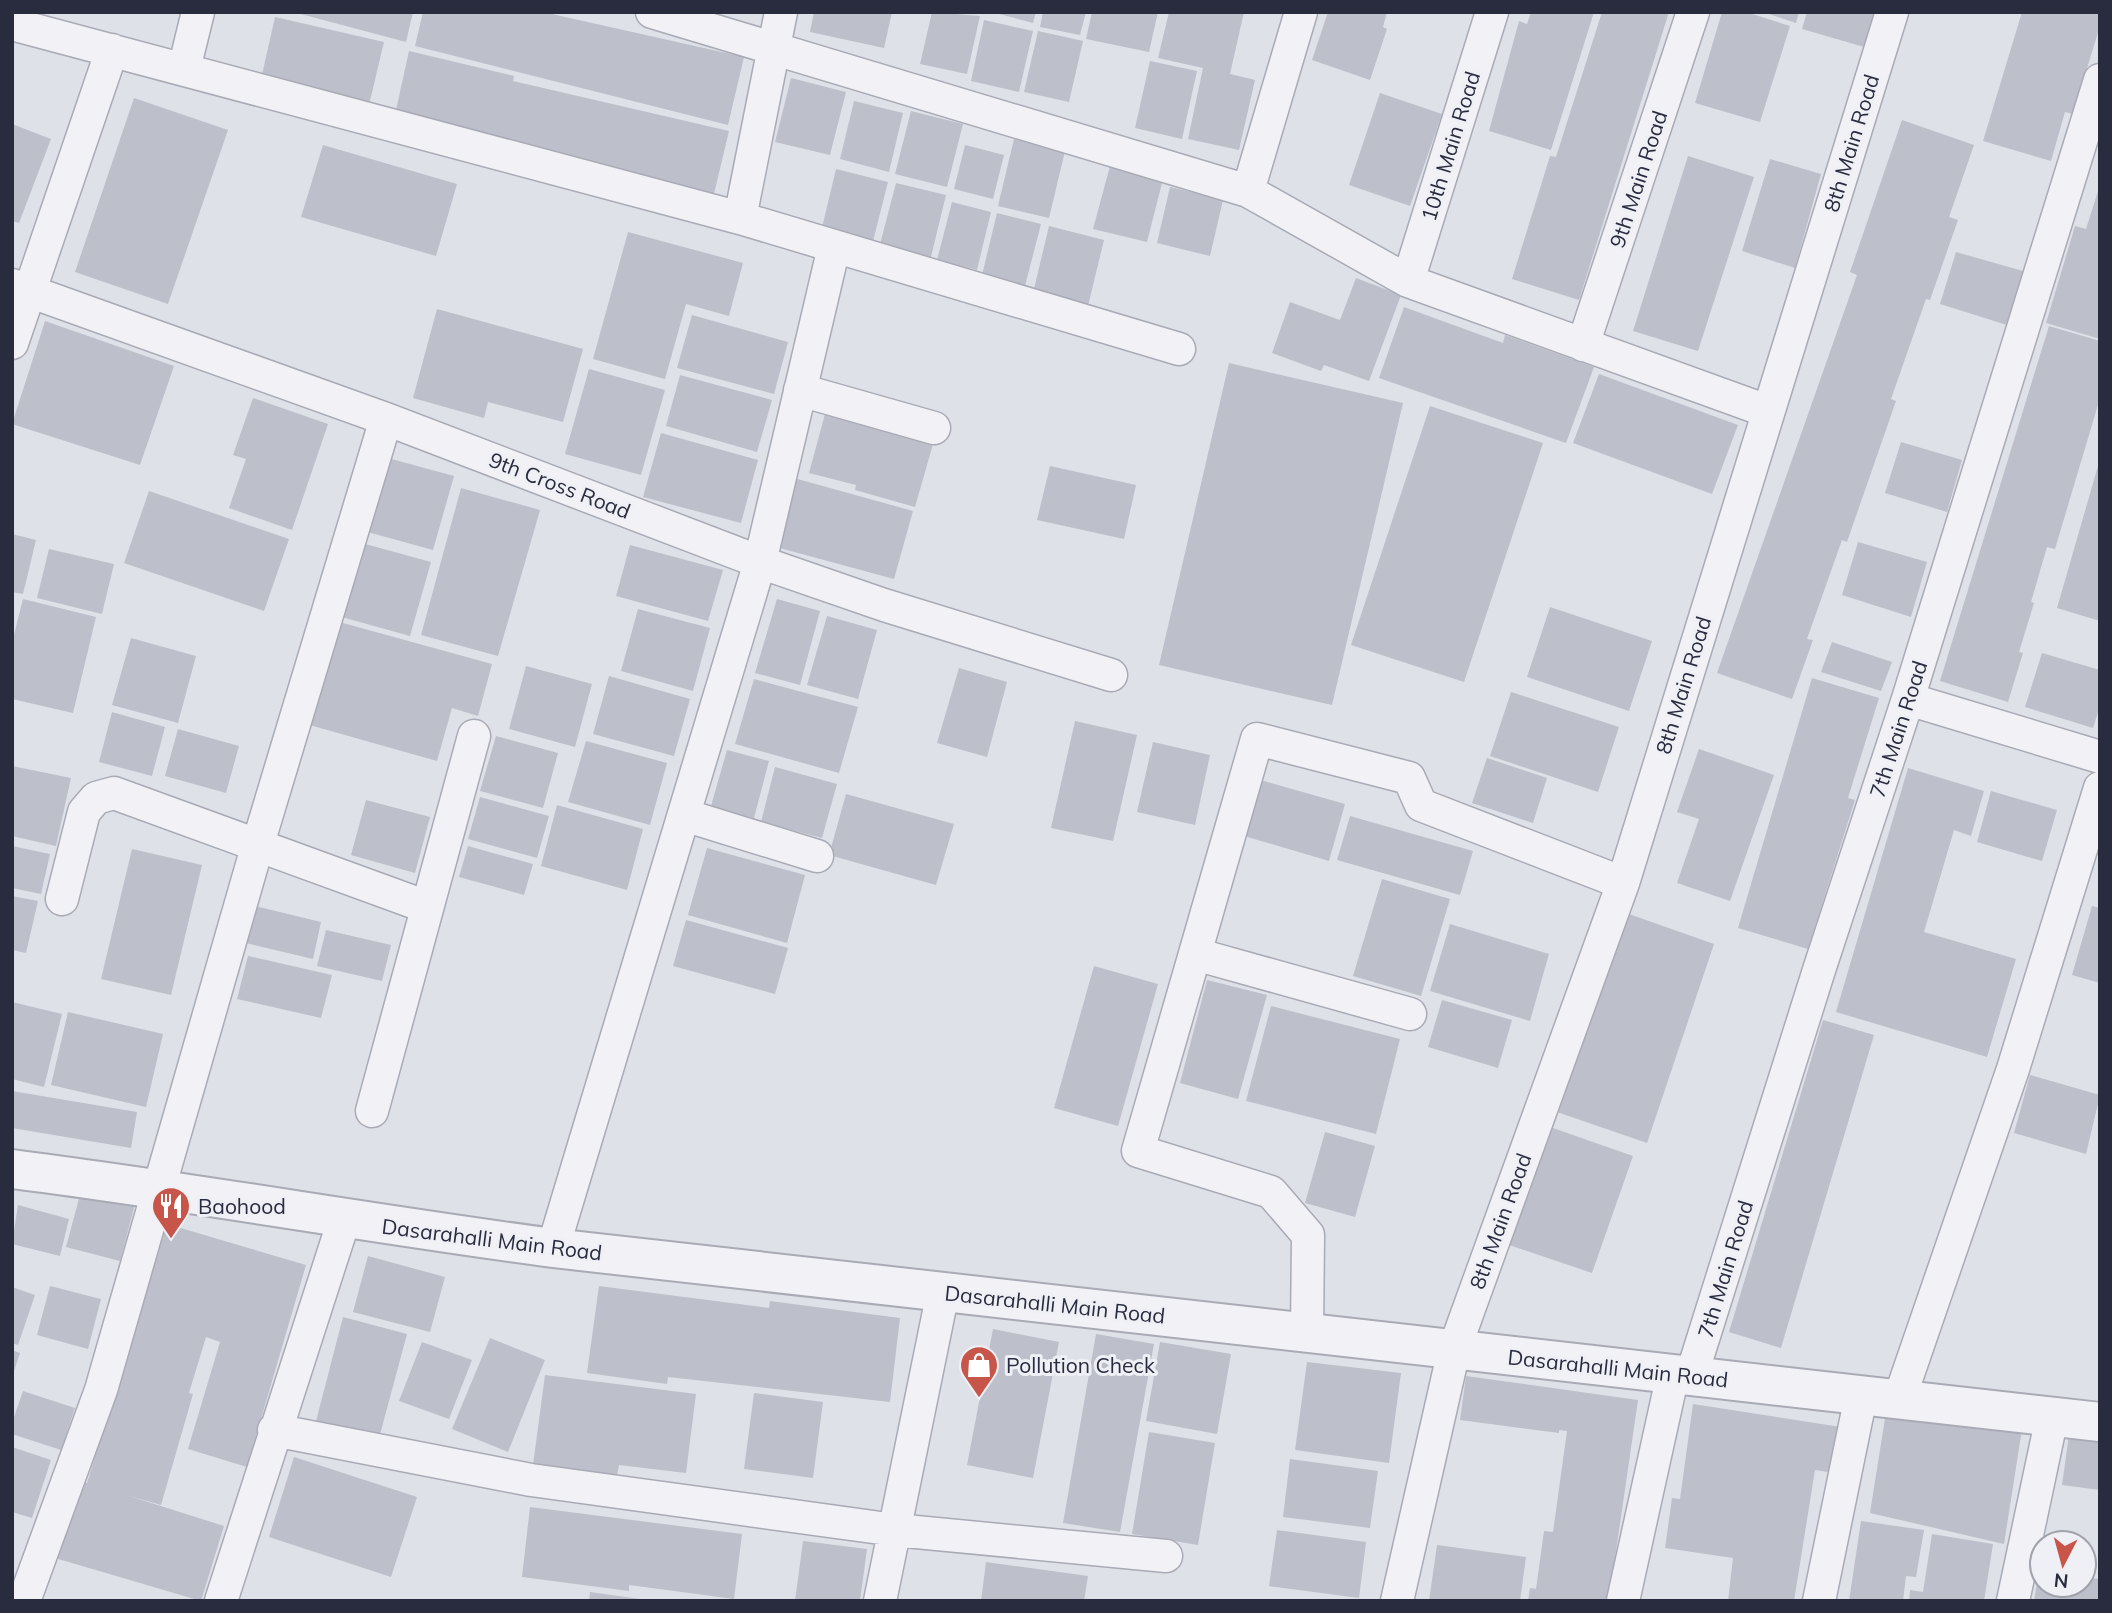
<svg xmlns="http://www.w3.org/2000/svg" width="2112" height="1613" font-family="Mulish,sans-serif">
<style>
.building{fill:#bdbfca}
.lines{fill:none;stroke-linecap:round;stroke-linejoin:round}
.minor-casing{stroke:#a8abb5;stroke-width:35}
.tertiary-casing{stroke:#a8abb5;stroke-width:42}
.minor{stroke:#f2f2f6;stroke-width:32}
.tertiary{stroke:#f2f2f6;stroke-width:38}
.labels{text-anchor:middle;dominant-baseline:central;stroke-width:6;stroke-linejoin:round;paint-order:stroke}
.street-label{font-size:21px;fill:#292c3e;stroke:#eff0f5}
.poi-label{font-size:21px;fill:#292c3e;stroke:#eff0f5;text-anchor:start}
</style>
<rect width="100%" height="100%" fill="#dfe1e8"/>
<path class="building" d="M413 12 406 42 297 13V12Z
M423 12H543L744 57 728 125 415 46Z
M814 12H892L884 48 810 32Z
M932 12 980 16 967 74 920 64Z
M992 12H1036L1033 23Z
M1043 12H1086L1080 35 1040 27Z
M1092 12H1158L1149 52 1086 39Z
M1169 12H1244L1230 74 1255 80 1239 150 1188 139 1203 68 1158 58Z
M1328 12H1387L1383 27 1387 29 1370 80 1312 60Z
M1531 12H1594L1551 150 1489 131 1519 21 1527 24Z
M1602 12H1669L1579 300 1512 279 1550 156 1556 157Z
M1722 12H1746L1790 26 1760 122 1695 103Z
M1763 12H1799L1796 23Z
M1807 12H1875L1864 47 1802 29Z
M2022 12H2100V26L2073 114 2065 112 2051 161 1983 141Z
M275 17 384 42 369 105 261 79Z
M984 20 1033 31 1019 92 971 81Z
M1038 31 1083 41 1069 102 1024 92Z
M409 51 514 76 513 81 729 131 713 198 394 119Z
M1150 61 1197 71 1182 139 1135 128Z
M791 78 846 92 830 155 775 142Z
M1380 93 1442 114 1410 206 1349 185Z
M134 98 228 130 168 304 75 272Z
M854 101 903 113 889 172 840 159Z
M911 111 963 124 947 187 895 174Z
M1902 120 1974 145 1949 217 1958 220 1930 300 1926 299 1891 399 1896 401 1847 542 1842 540 1807 639 1813 640 1792 699 1717 673 1857 275 1850 272Z
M12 124 51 139 19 223 12 221Z
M1014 139 1065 151 1049 218 998 206Z
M323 145 457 184 436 256 301 217Z
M965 145 1004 155 993 199 954 189Z
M1688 156 1754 177 1698 351 1633 331Z
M1770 159 1821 174 1795 268 1742 251Z
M1110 166 1163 179 1147 242 1093 229Z
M836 169 888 182 872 245 821 232Z
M896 183 946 195 930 261 879 248Z
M1170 187 1223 200 1210 256 1157 243Z
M2099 188H2100V339L2046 323 2075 226 2086 229Z
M952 202 991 212 977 270 937 260Z
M997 213 1041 224 1025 286 982 275Z
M1049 226 1104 240 1088 306 1033 293Z
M628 232 743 263 729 316 686 304 665 379 593 359Z
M1956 252 2023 271 2007 325 1940 304Z
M1356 278 1401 295 1369 381 1324 365 1321 371 1272 353 1290 302 1340 320Z
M1404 307 1503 343 1505 335 1594 367 1566 443 1379 378Z
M437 309 583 349 563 422 488 402 484 418 413 398Z
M692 315 788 342 774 394 677 368Z
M45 321 174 366 140 465 12 424Z
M2049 326 2100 341V398L2055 549 2047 547 2031 602 2034 603 2019 652 2023 653 2008 702 1940 681Z
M1229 363 1403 403 1332 705 1159 665Z
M589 369 665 390 641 475 565 454Z
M1599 374 1738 425 1712 494 1573 443Z
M680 375 772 400 757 452 666 426Z
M253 398 328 424 292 530 229 508 246 459 233 455Z
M1430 406 1543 443 1464 682 1351 645Z
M825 414 933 444 915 507 855 490 856 485 809 473Z
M661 433 758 460 741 523 643 497Z
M1901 442 1962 460 1947 512 1885 493Z
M384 457 454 476 433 550 364 531Z
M2100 459V621L2057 608Z
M1050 466 1136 485 1124 539 1037 520Z
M794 478 913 511 894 579 776 547Z
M461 488 540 510 498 656 421 635Z
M149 491 289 539 264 611 124 563Z
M12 534 36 540 23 594 12 592Z
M358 542 431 562 410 636 338 616Z
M1858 542 1927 562 1911 617 1842 595Z
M630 545 723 570 708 621 616 596Z
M49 549 114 564 102 614 37 598Z
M23 599 96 617 73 713 12 699V643Z
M777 599 820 611 800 685 755 673Z
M1550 607 1652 641 1629 711 1527 677Z
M638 609 710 628 693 691 621 671Z
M827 616 877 630 858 699 807 685Z
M332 620 492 664 478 716 452 708 437 761 306 724Z
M131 638 196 656 178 723 112 705Z
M1832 642 1892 662 1881 691 1821 672Z
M2042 653 2100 670V706L2093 728 2025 707Z
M526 666 592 684 575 747 509 729Z
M959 668 1007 682 987 757 937 743Z
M609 676 690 699 674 756 593 734Z
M1812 678 1879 698 1848 798 1855 800 1808 949 1738 928Z
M754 679 858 707 839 773 735 744Z
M1511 692 1619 727 1598 792 1490 756Z
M112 712 165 727 152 776 99 762Z
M1075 721 1137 735 1113 841 1051 828Z
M178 729 239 746 226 793 165 776Z
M496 736 558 753 543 808 480 791Z
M586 741 667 763 650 825 568 802Z
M1153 742 1210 755 1195 825 1137 812Z
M1699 749 1774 775 1730 901 1677 883 1699 819 1677 812Z
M727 750 769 761 754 818 711 806Z
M1487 758 1547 778 1533 823 1472 803Z
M12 766 71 778 56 846 12 836Z
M775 767 837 784 822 838 761 822Z
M1908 768 1984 791 1971 836 1954 830 1924 932 2016 959 1987 1057 1836 1012Z
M1257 779 1345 804 1329 861 1241 835Z
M1991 791 2057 810 2042 861 1977 842Z
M846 794 954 824 936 885 829 855Z
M480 797 549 816 537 858 468 839Z
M366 800 430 817 415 873 351 855Z
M557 805 643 829 627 890 541 866Z
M1350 816 1473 851 1460 895 1337 860Z
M12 846 50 854 41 894 12 888Z
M468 846 533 864 524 895 459 877Z
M707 848 805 875 787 943 688 915Z
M132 849 202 865 171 995 101 979Z
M1382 879 1450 899 1421 996 1353 976Z
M12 896 38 901 26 953 12 950Z
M255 906 321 922 313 959 246 943Z
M2092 906 2100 908V983L2072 975Z
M1629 914 1714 944 1647 1143 1557 1112Z
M686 920 788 948 775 994 673 966Z
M1450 924 1549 954 1530 1021 1430 991Z
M326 930 391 945 382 981 317 966Z
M248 956 332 975 321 1018 237 999Z
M1094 966 1158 984 1118 1126 1054 1108Z
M1207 980 1267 995 1238 1099 1180 1083Z
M1442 1000 1512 1020 1498 1068 1428 1047Z
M12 1002 62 1014 44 1087 12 1079Z
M1271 1006 1400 1039 1376 1134 1246 1101Z
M68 1012 163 1034 146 1107 51 1085Z
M1823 1020 1874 1035 1781 1348 1729 1332Z
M2030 1075 2100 1095 2086 1154 2014 1133Z
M12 1091 137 1112 131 1148 12 1128Z
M1550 1127 1633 1156 1592 1273 1509 1245Z
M1325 1132 1375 1146 1355 1217 1305 1203Z
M81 1191 135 1204 120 1261 66 1247Z
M18 1205 69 1219 60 1256 12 1244Z
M167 1224 306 1265 247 1467 188 1449 220 1342 206 1337 189 1393 193 1394 161 1505 126 1495 224 1526 201 1601 55 1558 80 1481 87 1483Z
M368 1256 445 1277 430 1332 353 1312Z
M50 1286 101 1299 88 1349 37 1335Z
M599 1286 769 1308 770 1301 900 1318 890 1402 668 1377 667 1384 587 1373Z
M12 1287 35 1295 18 1345 12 1343Z
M343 1317 407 1334 378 1442 315 1425Z
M993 1329 1059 1342 1033 1478 967 1465Z
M1096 1334 1154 1344 1120 1532 1063 1523Z
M490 1338 545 1360 508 1452 452 1429Z
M422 1342 472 1360 449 1419 399 1401Z
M1160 1342 1231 1354 1217 1434 1146 1421Z
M12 1350 20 1353 13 1374 12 1373Z
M1307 1362 1401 1373 1389 1463 1295 1450Z
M545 1375 696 1394 686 1473 619 1465 617 1476 533 1465Z
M1466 1376 1638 1400 1609 1599 1528 1601 1530 1588 1536 1589 1544 1531 1553 1532 1567 1431 1559 1430V1433L1460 1420Z
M23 1391 75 1408 61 1450 12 1434V1423Z
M754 1393 823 1402 813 1478 744 1469Z
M1693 1404 1841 1427 1834 1473 1815 1470 1794 1601H1728L1733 1558 1665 1548 1672 1498 1680 1499Z
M1886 1412 2022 1429 2004 1544 1870 1513Z
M1149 1432 1215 1443 1198 1545 1132 1534Z
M2069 1435 2100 1440V1490L2062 1485Z
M12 1447 51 1460 32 1518 12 1512Z
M294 1457 417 1497 391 1577 269 1537Z
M1290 1459 1378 1471 1370 1528 1283 1517Z
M530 1507 742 1534 734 1599 629 1585V1591L522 1577Z
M1861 1521 1924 1530 1916 1577 1906 1576 1903 1601H1849Z
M1277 1530 1366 1542 1359 1598 1269 1586Z
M1932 1534 1993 1544 1984 1601H1909L1910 1590 1923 1592Z
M803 1541 867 1549 860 1601H795Z
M1437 1545 1526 1557 1520 1601H1429Z
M986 1562 1088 1576 1084 1601H981Z
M2039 1570 2042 1571V1585H2084V1577L2100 1579V1601H2034Z
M590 1592 640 1599V1601H589Z"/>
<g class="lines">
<defs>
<path id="minor" d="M652 12 1248 191 1408 281 1767 411
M12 24 740 218 1179 349
M184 69 198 12
M1248 191 1301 12
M740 218 781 12
M1408 281 1492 12
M12 285 386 419 760 562 884 605 1111 675
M12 343 112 50
M1583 345 1693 12
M800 390 934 428
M1908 699 2100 757
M684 815 817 856
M62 899 84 812 96 798 114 793 427 907
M1195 954 1410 1014
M372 1111 474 736
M553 1248 760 562 834 247
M1307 1333 1308 1235 1271 1192 1138 1151 1257 739 1409 778 1421 805 1623 883
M1691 1377 1819 970 1908 699 2100 80
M1899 1400 2013 1069 2100 788
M274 1430 531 1480 895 1530 1166 1556
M24 1601 101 1390 258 844 386 419
M221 1601 344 1220
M880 1601 943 1292
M1397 1601 1454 1350 1623 883 1892 12
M1623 1601 1673 1374
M1819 1601 1861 1396
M2013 1601 2052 1417"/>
<path id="tertiary" d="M12 1169C193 1192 372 1224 553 1248L2100 1422"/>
</defs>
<use href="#minor" class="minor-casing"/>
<use href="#tertiary" class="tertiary-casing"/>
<use href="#minor" class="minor"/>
<use href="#tertiary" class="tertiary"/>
</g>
<defs>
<symbol id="restaurant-pin" viewBox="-11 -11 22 30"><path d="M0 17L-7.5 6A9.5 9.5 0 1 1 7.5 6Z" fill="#c85549" stroke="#eff0f5"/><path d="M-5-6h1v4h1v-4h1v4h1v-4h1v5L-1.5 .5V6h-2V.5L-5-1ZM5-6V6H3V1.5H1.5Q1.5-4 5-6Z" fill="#fff"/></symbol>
<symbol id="shop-pin" viewBox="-11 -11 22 30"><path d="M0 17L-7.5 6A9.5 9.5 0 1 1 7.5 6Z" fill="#c85549" stroke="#eff0f5"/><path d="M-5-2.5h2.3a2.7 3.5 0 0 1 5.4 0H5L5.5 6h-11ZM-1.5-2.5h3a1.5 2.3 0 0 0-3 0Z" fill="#fff"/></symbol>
</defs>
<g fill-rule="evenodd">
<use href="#restaurant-pin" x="149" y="1184" width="44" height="60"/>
<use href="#shop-pin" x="957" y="1343" width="44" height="60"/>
</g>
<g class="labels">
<g class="street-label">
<text transform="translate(1851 143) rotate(-73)">8th Main Road</text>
<text transform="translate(1450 146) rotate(-73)">10th Main Road</text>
<text transform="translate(1638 179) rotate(-72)">9th Main Road</text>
<text transform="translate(560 485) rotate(21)">9th Cross Road</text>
<text transform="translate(1683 685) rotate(-73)">8th Main Road</text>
<text transform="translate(1898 729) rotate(-72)">7th Main Road</text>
<text transform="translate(1500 1221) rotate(-70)">8th Main Road</text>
<text transform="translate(492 1239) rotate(7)">Dasarahalli Main Road</text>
<text transform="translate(1725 1269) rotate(-73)">7th Main Road</text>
<text transform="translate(1055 1304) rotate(6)">Dasarahalli Main Road</text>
<text transform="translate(1618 1368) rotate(6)">Dasarahalli Main Road</text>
</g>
<g class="poi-label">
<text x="198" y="1206">Baohood</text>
<text x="1006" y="1365">Pollution Check</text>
</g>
</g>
<rect width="2112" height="1613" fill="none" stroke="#292c3e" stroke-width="28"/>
<g transform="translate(2063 1564) rotate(186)"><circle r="33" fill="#eff0f5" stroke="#a0a2ac" stroke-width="2"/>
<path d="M0-5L12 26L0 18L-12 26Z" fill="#c85549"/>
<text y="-10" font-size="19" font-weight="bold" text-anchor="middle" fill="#292c3e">N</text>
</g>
</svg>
